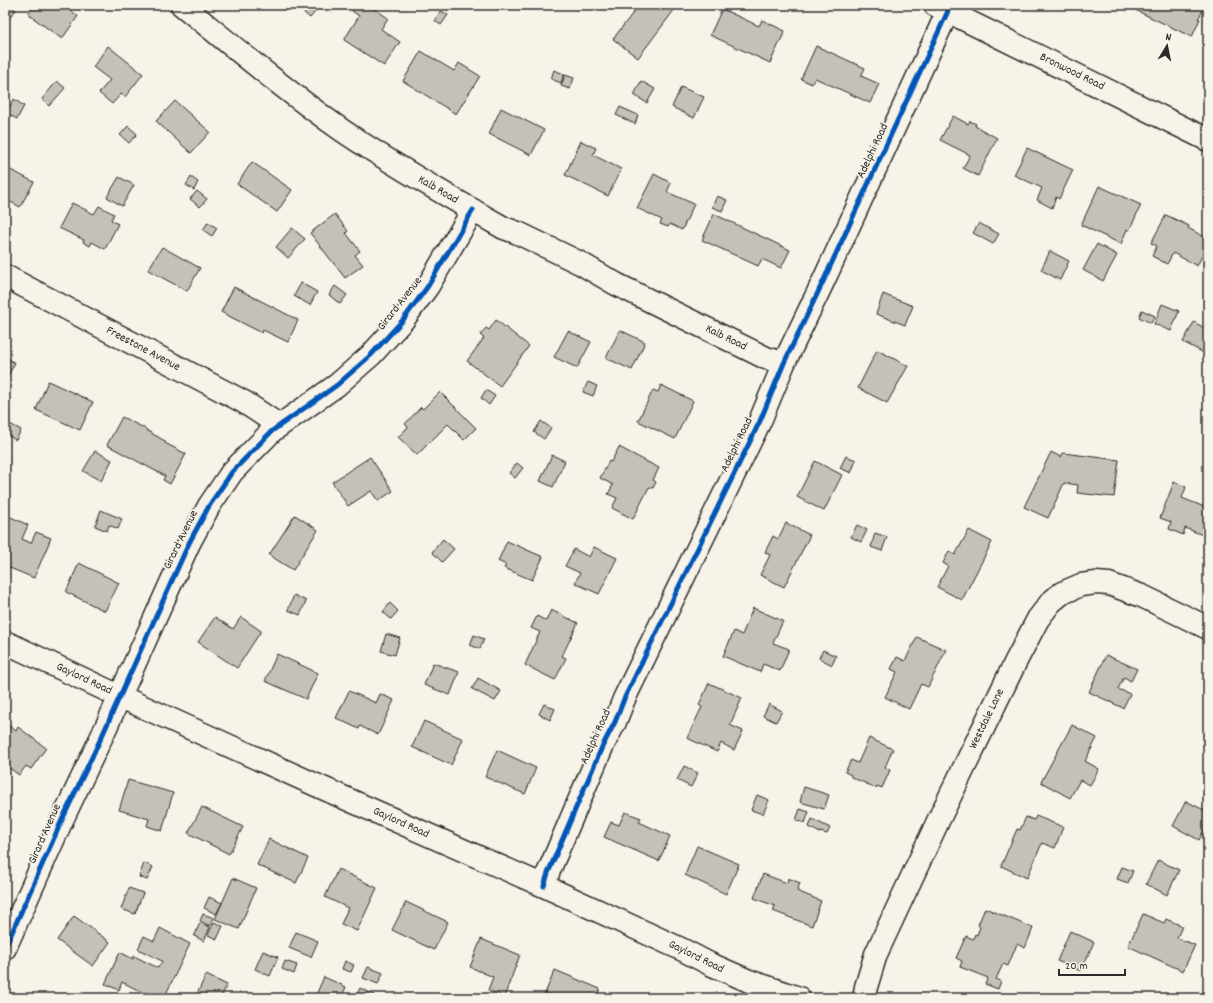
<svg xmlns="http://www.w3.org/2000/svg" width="1213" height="1003" font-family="Dekko,sans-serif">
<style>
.building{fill:#c4c1b9;stroke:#2b2b2b}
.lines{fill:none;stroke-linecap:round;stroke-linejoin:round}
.minor-casing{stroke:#2b2b2b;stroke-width:25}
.minor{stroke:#f7f3e8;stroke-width:22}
.cycleway-casing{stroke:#f7f3e8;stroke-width:8}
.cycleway{stroke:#0057b8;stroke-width:5}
.labels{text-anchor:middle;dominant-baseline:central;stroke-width:3.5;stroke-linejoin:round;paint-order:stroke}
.street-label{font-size:12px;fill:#2b2b2b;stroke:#f7f3e8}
</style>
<rect width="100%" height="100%" fill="#f7f3e8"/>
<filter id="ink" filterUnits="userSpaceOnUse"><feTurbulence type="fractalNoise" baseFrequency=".025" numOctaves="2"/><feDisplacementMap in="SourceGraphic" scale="8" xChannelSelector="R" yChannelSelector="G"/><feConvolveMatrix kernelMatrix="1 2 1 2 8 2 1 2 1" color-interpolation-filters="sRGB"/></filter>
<g filter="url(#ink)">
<path class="building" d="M9 5 16 10 8 19 5 16V10Z
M35 5H63L78 16 62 39 28 14Z
M295 5H321L310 18Z
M356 5H369L388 18 381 29 400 42 384 66 344 40 359 16 352 11Z
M639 5H678L638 58 613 39Z
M1135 5H1197L1204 8 1198 19H1200L1192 37 1133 9Z
M722 9 759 26 762 20 785 31 770 63 710 35Z
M441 11 448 15 441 25 435 21Z
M108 46 143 74 125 97 121 94 112 104 99 93 110 80 93 67Z
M816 46 865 68 861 76 879 84 870 103 815 78 812 84 801 79Z
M421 51 454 71 459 63 480 76 456 114 403 81Z
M554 70 564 74 561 83 551 79Z
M565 75 574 78 570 89 561 86Z
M57 81 65 88 49 106 42 99Z
M641 81 655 89 647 103 634 95Z
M681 87 704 97 694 118 672 107Z
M5 88 9 91 5 98Z
M14 99 24 106 17 119 6 113Z
M175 101 210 132 191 153 156 121Z
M620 107 638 115 635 124 616 115Z
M501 108 544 130 531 155 489 134Z
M953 116 968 124 970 121 976 124 975 126 997 138 978 176 963 168 970 155 940 140Z
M128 126 137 134 129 143 120 135Z
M581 141 596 148 593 155 621 169 608 196 565 175Z
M1027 148 1073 170 1059 199 1056 197 1052 208 1037 200 1042 188 1014 175Z
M252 162 292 190 277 212 237 184Z
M5 167 34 182 20 207 5 199Z
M654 174 671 183 667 192 694 204 682 230 670 224 668 227 660 224 662 220 637 208Z
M119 177 134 185 122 206 107 197Z
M191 177 198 182 194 190 186 185Z
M1099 186 1141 205 1129 231 1127 229 1121 244 1081 225Z
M197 191 207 199 200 207 190 199Z
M717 196 727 200 722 211 712 207Z
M72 203 94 214 99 206 114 214 111 220 118 224 105 249 92 242 90 246 83 242 84 240 59 228Z
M335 214 348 231 346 233 360 251 355 255 363 265 345 278 310 233Z
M714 214 790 250 781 268 762 259 758 266 702 240Z
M1166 215 1189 226 1188 228 1208 239V244L1197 266 1173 253 1167 264 1152 256 1157 246 1151 243Z
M208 222 217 228 212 236 203 230Z
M979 223 999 234 993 244 973 233Z
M292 228 305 239 288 258 276 247Z
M1097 244 1117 255 1103 281 1083 270Z
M162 247 200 268 187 291 148 270Z
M1050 251 1069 261 1060 280 1041 270Z
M301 283 317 292 310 305 294 296Z
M335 286 347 295 340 304 329 295Z
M234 287 298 320 288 342 263 330 262 333 221 312Z
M883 294 913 306 905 325 876 314Z
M1162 304 1179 311 1171 331 1154 324Z
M1142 310 1155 316 1151 323 1139 317Z
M496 320 529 346 500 386 467 361 484 338 480 335 486 328 489 330Z
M1194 322 1208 330V345L1204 353 1183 342Z
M620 330 645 342 632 370 606 358Z
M568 331 591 342 577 368 554 357Z
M877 350 908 366 887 403 858 388Z
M5 357 15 363 5 381Z
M48 381 93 402 80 430 36 410Z
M588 382 597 386 593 396 583 392Z
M661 385 693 401 675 439 638 421 653 390 658 392Z
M486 390 495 396 489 405 481 398Z
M440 392 476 428 464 440 448 424 417 455 398 437 408 427 405 424 421 407 423 409Z
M122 417 146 429V430L165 441V443L186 454 170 484 163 480 165 476 107 445Z
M541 421 551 428 544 439 534 432Z
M8 423 21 430 16 440 5 434V428Z
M619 447 659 468 653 480 656 482 653 488 649 487 633 519 612 508 617 498 608 494 613 485 600 478 609 461 611 462Z
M95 451 112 460 101 481 83 471Z
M1051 452 1061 457 1063 453 1119 460 1114 497 1077 493 1078 485 1064 483 1048 518 1024 507Z
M552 455 565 461 553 487 540 481Z
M846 456 856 460 851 473 840 468Z
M370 457 393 491 378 501 371 491 348 506 332 482Z
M815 461 842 475 824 511 797 497Z
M517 463 523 468 515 478 509 473Z
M1174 482 1186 487 1182 498 1207 508 1204 516H1206L1208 512V537L1185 528 1183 535 1169 529 1171 522 1160 518Z
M101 510 122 519 118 529 109 525 107 531 95 526Z
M295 515 318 530 293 570 269 555Z
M11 517 28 525 22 539 31 543 36 532 51 538 34 578 5 566V531Z
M786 523 810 535 784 587 760 575 770 555 765 552 773 536 778 539Z
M857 525 867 530 861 542 851 537Z
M969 530 992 542 962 600 937 587 948 566 943 563 949 551 955 555Z
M875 533 887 537 882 551 871 547Z
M443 539 454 549 442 562 432 552Z
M507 541 543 557 532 580 504 568 506 565 498 561Z
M594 547 617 558 599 594 575 583 580 573 565 566 574 549 589 557Z
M79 563 119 583 105 611 66 592Z
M294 595 306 601 300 615 288 610Z
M390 603 398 611 391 619 383 612Z
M753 608 783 621 773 643 789 649 780 671 763 664 760 672 723 656 734 631 742 635Z
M551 610 578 623 562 656 566 658 555 680 525 665 540 632 531 628 537 616 546 621Z
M215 617 233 629 241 617 261 631 237 668 198 642Z
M386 634 400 638 395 655 381 651Z
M474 635 484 639 480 649 470 645Z
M917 637 946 650 928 687 921 684 909 709 885 697 897 672 891 669 897 657 905 661Z
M823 650 836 656 832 665 819 658Z
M277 654 318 673 306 699 265 681Z
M1106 655 1137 669 1131 681 1124 677 1118 689 1130 694 1123 708 1089 692Z
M433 663 459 672 450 695 424 685Z
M478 678 501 691 495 701 472 689Z
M709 683 742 698 730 725 743 731 734 750 721 743 717 752 687 738 702 707 699 705Z
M349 691 376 703 380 694 394 700 378 735 360 726 359 729 336 718Z
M544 704 555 709 550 720 539 714Z
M769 704 782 711 776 722 763 716Z
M424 721 463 739 451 765 412 747Z
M5 723 16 731 18 727 46 748 31 769 26 766 19 775 5 765Z
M1072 725 1097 738 1085 761 1099 769 1090 785 1080 780 1070 798 1041 782Z
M869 738 893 749 885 767 890 770 882 788 877 786 876 788 851 777V775L845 772 851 760 858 763Z
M497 750 536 768 525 794 485 777Z
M684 766 698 773 691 787 677 780Z
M128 780 173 793 162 831 147 826 149 819 119 810Z
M804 787 829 795 824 809 800 802Z
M757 795 769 800 763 814 751 810Z
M1186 801 1208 812V823L1199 840 1173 826Z
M202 807 243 827 229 854 188 833Z
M800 809 809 812 805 823 796 820Z
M625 812 641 818 639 822 670 836 659 861 604 837 611 822 619 825Z
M1036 816 1063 827 1055 848 1042 843 1027 878 1001 866 1017 829 1020 830 1026 817 1034 820Z
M812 819 830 828 827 834 820 832V833L809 827Z
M269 839 308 858 296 883 257 865Z
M697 846 739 864 726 894 685 875Z
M1158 860 1179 870 1167 895 1146 884Z
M144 863 153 867 147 880 139 877Z
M1122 867 1133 871 1128 883 1117 879Z
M338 869 377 888 357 931 341 924 348 908 325 897Z
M763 874 787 883 788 878 800 883 797 891 821 901 812 926 773 911 775 906 754 898Z
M233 878 256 888 239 929 215 919Z
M129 888 143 893 135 914 121 909Z
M209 897 222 903 216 914 204 908Z
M406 902 448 922 434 950 392 930Z
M985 908 1033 928 1025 948 1017 944 1008 966 1003 964 996 979 1001 981 998 989 985 984 988 978 960 967 962 961 956 958 966 936 973 939 975 934 977 935 980 927 978 925Z
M203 914 214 918 210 926 200 921Z
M1143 914 1164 923 1166 919 1182 926 1177 938 1195 945 1183 971 1128 946Z
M74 916 110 942 93 966 57 940Z
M214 922 223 926 217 939 208 935Z
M200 923 210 927 204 941 194 936Z
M160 928 190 944 164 998H158L146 992V994L122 982 119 990 105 984 120 952 133 959 134 956 158 968 162 961 138 949 144 936 154 941Z
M1070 931 1094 942 1081 971 1057 961Z
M296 932 318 941 311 957 289 948Z
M481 939 520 955 504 997 488 990 493 977 470 967Z
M263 951 278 957 270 976 255 969Z
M285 961 297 965 294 974 282 969Z
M345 961 354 965 351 972 342 969Z
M368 967 383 973 378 984 363 978Z
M555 970 600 989 596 998H543Z
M206 975 227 985 222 995 229 998H195Z
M324 977 346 987 341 998H318L315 997Z
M360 988 374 995 372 998H355Z"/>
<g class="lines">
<defs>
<path id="minor" d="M182 5C235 48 287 92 343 131 395 166 449 197 504 228L518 233 580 263 616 284 766 358 784 363
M935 5 1208 140
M5 276 244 402 271 420 277 427
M5 642 119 696 347 799 544 886 681 949 710 964 749 981 799 998
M544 886 548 873 602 747 615 722 624 699 760 421 784 363 822 284 948 11
M5 948 62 820 102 736 189 543 209 506 232 472 272 431 337 385 371 355 403 320 428 286 473 210
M864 998 866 987 876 954 939 819 1016 661 1038 619 1051 602 1062 593 1081 585 1096 583 1109 584 1142 596 1208 628"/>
</defs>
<use href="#minor" class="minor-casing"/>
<use href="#minor" class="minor"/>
<defs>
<path id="cycleway" d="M544 886 548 873 602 747 615 722 624 699 760 421 784 363 822 284 948 11
M5 948 62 820 102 736 189 543 209 506 232 472 272 431 337 385 371 355 403 320 428 286 473 210"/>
</defs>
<use href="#cycleway" class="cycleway-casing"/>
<use href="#cycleway" class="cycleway"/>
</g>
</g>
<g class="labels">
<g class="street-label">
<text transform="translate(1072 72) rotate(26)">Bronwood Road</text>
<text transform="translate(873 151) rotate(-65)">Adelphi Road</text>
<text transform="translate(438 190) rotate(30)">Kalb Road</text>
<text transform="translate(400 304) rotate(-52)">Girard Avenue</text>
<text transform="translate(726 338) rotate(26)">Kalb Road</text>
<text transform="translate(143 349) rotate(28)">Freestone Avenue</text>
<text transform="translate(737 445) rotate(-64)">Adelphi Road</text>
<text transform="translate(181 540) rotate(-64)">Girard Avenue</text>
<text transform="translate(84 679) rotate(25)">Gaylord Road</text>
<text transform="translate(987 719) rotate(-64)">Westdale Lane</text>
<text transform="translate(596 737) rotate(-66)">Adelphi Road</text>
<text transform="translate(401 823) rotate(24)">Gaylord Road</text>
<text transform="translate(45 834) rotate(-66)">Girard Avenue</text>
<text transform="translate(696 957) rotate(26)">Gaylord Road</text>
</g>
</g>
<rect width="1213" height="1003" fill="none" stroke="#f7f3e8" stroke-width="20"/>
<rect x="10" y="10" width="1193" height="983" fill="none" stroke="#2b2b2b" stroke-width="1.5" filter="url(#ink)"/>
<g transform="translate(1167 46) rotate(10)" stroke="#f7f3e8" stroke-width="3" paint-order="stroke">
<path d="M0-3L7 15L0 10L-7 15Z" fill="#2b2b2b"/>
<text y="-6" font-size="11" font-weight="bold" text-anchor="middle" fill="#2b2b2b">N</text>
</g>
<path d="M1059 969v6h66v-6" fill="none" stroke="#2b2b2b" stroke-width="2"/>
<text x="1065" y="969" font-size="12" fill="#2b2b2b" stroke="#f7f3e8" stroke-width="3" paint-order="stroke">20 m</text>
</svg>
